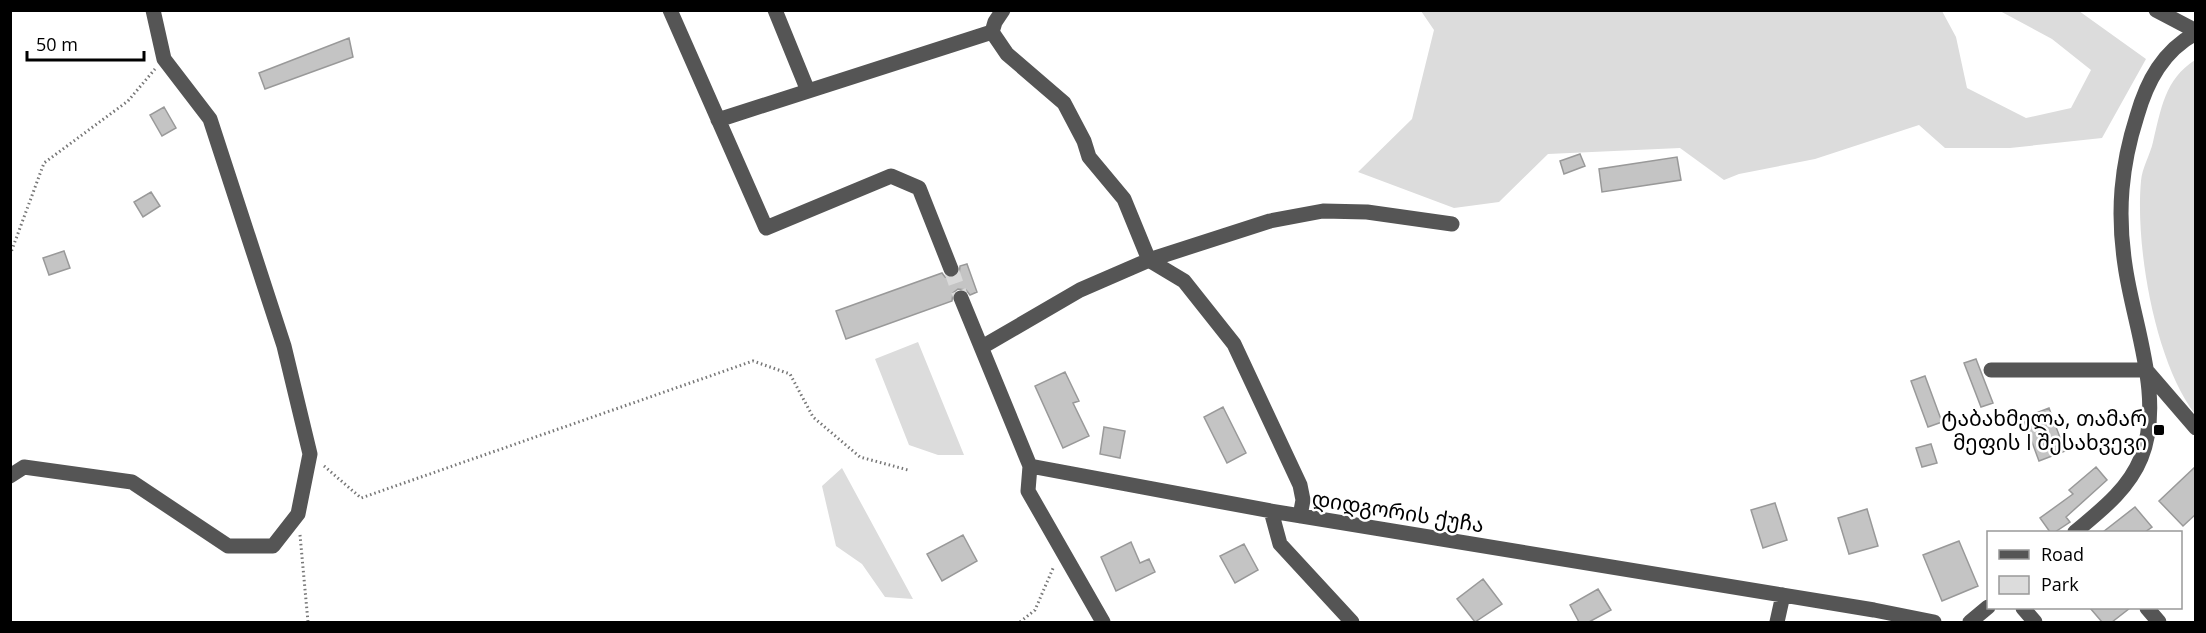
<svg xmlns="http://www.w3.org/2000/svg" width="2206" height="633" font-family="'Open Sans','Noto Sans Georgian',sans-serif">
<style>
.green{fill:#dcdcdc}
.building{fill:#c4c4c4;stroke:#999;stroke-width:1.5}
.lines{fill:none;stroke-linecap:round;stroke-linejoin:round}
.minor-tunnel{stroke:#d9d9d9;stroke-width:15;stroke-dasharray:15 8;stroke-linecap:butt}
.path{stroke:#777;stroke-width:3;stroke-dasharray:1.5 3;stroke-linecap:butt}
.minor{stroke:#555;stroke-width:15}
.poi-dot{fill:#000;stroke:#fff;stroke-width:2}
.labels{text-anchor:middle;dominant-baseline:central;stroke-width:5;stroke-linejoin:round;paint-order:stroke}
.poi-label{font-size:21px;fill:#000;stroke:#fff;text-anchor:end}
.street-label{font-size:21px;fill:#000;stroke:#fff}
</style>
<rect width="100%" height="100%" fill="#fff"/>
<path class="green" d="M1421 11H1942L1956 37 1967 88 2026 118 2071 108 2091 70 2052 39 2000 11H2079L2146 59 2102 138 2010 148H1945L1919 125 1815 159 1739 174 1724 180 1680 148 1548 154 1499 202 1454 208 1358 172 1412 119 1434 30Z
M2195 60V414C2155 362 2135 246 2141 181 2142 168 2150 155 2153 142 2161 109 2165 79 2195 60Z
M918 342 964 455H938L909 445 875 359Z
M842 468 913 599 885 597 862 564 836 546 822 486Z"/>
<path class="building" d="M349 38 353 57 265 89 259 73Z
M164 107 176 128 162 136 150 115Z
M1580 154 1585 166 1564 174 1560 161Z
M1677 157 1681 180 1602 192 1599 169Z
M151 192 160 206 143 217 134 202Z
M64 251 70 268 49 275 43 258Z
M967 264 977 292 970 295 966 290 958 289 953 293 952 301 846 339 836 311 942 273 945 277 954 278 959 275 960 266Z
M1976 359 1993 403 1981 407 1964 363Z
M1065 372 1079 401 1073 403 1089 436 1063 448 1035 386Z
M1925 376 1942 422 1928 427 1911 381Z
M1223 407 1246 453 1227 463 1204 417Z
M2049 408 2065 451 2039 461 2023 418Z
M1104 427 1125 431 1120 458 1100 454Z
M1931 444 1937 463 1922 467 1916 448Z
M2196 466V514L2183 526 2159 501Z
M2096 467 2107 480 2066 517 2070 522 2055 532H2050L2040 518 2073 494 2069 490Z
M1775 503 1787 540 1763 548 1751 510Z
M2135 507 2152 527 2145 532H2103Z
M1867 509 1878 546 1849 554 1838 518Z
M963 535 977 561 942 581 927 554Z
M1959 541 1978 586 1942 601 1923 555Z
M1131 542 1140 563 1149 559 1155 572 1116 591 1101 557Z
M1244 544 1258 570 1235 583 1220 556Z
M1483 579 1502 604 1475 622 1457 599Z
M1598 589 1611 610 1589 622H1579L1570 605Z
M2090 608H2130L2112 622H2102Z"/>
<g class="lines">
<path class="minor-tunnel" d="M951 269 961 298"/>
<path class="path" d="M10 255 44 163 128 101 155 69
M324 466 361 498 753 361 790 374 813 417 860 457 908 470
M300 535 308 622
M1020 622 1035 610 1054 566"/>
<path class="minor" d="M670 10 766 228 891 176 919 188 951 269
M775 10 808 91
M1003 10 995 22 992 32 1007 54 1064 103 1084 141 1089 157 1124 199 1149 260 1184 281 1234 344 1300 485 1303 500 1300 516
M2156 10 2196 31
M718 120 992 32
M961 298 1030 466 1028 491 1103 622
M982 347 1080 290 1149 260 1270 221 1323 211 1367 212 1452 224
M1991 370H2146L2196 428
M1030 466 1271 511 1874 610 1934 622
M10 476 24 467 132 482 228 546H273L298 514 310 454 284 346 210 119 164 59 153 10
M1271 511 1280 544 1352 622
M2075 532C2100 511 2128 490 2141 458 2165 399 2133 324 2125 265 2117 212 2121 166 2137 116 2147 81 2163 51 2196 33
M2023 608 2035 622
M2147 608 2159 622
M1777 622 1783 595
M1970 622 1988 607"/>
</g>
<rect class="poi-dot" x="2153" y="424" width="12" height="12" rx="3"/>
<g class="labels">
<g class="poi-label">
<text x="2147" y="418">ტაბახმელა, თამარ<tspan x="2147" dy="24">მეფის I შესახვევი</tspan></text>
</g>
<g class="street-label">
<text transform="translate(1398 511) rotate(9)">დიდგორის ქუჩა</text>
</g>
</g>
<rect width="2206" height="633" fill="none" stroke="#000000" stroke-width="24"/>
<rect x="1987" y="531" width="195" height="78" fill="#ffffff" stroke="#999999" stroke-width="1.5"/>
<rect x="1999" y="550" width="30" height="9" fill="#555555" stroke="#999999" stroke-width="1.5"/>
<text x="2041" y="561" font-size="18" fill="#000000">Road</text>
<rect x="1999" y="576" width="30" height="18" fill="#dcdcdc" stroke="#999999" stroke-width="1.5"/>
<text x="2041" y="591" font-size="18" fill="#000000">Park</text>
<path d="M27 51v9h117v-9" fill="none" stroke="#000000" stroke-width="3"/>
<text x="36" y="51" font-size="18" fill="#000000" stroke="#ffffff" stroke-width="4.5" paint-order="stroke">50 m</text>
</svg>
